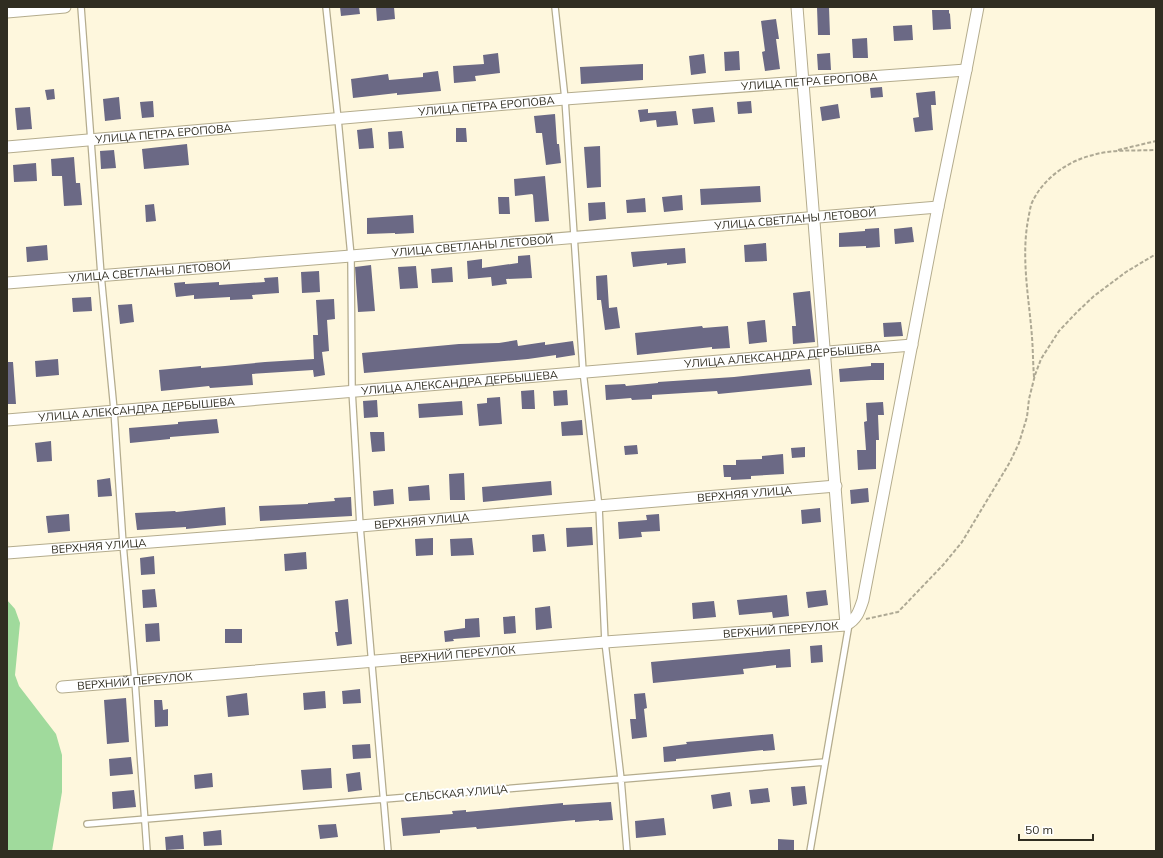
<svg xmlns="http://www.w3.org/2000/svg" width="1163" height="858" font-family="Mulish,sans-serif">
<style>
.forest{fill:#a0da9c}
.building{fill:#6b6985}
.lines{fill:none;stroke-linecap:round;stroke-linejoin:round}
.service-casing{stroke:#b4ac8d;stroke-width:8}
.minor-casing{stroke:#b4ac8d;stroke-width:13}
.path{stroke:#aea994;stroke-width:2;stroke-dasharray:4 2;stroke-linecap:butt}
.service{stroke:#fff;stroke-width:5.5}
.minor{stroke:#fff;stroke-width:11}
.labels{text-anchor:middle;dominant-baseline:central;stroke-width:4;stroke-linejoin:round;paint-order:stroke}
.street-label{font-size:11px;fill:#302d21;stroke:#fff}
</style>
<rect width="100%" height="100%" fill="#fef7dd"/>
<path class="forest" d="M7 600 15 609 20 623 15 675 19 686 56 734 62 755V792L52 851H7Z"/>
<path class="building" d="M340 7H359L360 14 341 16Z
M376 7H394L395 19 377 21Z
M817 7H829L830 35H818Z
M932 10H949V13L950 14 951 29 933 30Z
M776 19 779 39H776L780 69 765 71 762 52 765 51 761 21Z
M912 25 913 40 894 41 893 26Z
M867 38 868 58H853L852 39Z
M739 51 740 70 725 71 724 52Z
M498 53 500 73 475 76 476 81 454 83 453 66 484 64 483 55Z
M830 53 831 70H818L817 54Z
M704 54 706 73 691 75 689 56Z
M643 64V80L581 84 580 67Z
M438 71 441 91 397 95V93L353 98 351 79 388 74 389 80 423 77V73Z
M882 87 883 97 871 98 870 88Z
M54 89 55 99 47 100 45 90Z
M935 91 936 105H931L933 130 915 132 913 118 919 117 916 93Z
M119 97 121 119 105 121 103 99Z
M153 101 154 117 142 118 140 102Z
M751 101 752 113 738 114 737 102Z
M838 104 840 118 822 121 820 107Z
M30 107 32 129 17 130 15 108Z
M713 107 715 122 694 124 692 109Z
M648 109V113L676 111 678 125 657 127 656 120 640 122 638 110Z
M555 114 557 144H559L561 163 546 165 542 133H536L534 116Z
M372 128 374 148 359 149 357 130Z
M456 128H466L467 142H456Z
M402 131 404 148 389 149 388 132Z
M187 144 189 165 144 169 142 149Z
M600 146 601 187 587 188 584 147Z
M114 150 116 168 101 169 100 151Z
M74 157 76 183H80L82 205 64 206 62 176H52L51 159Z
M36 163 37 181 14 182 13 165Z
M545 176 549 221 535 222 533 195 532 194 515 196 514 179Z
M760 186 761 202 701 205 700 189Z
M682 195 683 210 664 212 662 197Z
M498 197H509L510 214H499Z
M645 198 646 212 627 213 626 200Z
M605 202 606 219 589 221 588 203Z
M154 204 156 221 146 222 145 205Z
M413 215 414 233 395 234V233L367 234V218Z
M912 227 914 242 895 244 894 229Z
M879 228 880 247 866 248V246L839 247V233L865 231V229Z
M766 243 767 261 745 262 744 245Z
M47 245 48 260 27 262 26 247Z
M685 248 686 263 667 265V263L633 267 631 252Z
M530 255 532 278 506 279 507 284 492 286 491 277 468 279 467 261 482 259V268L518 263V256Z
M371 265 375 311 358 312 355 267Z
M416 266 418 288 400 289 398 267Z
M452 267 453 282 432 283 431 269Z
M319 271 320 292 302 293 301 272Z
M607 275 609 308 617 307 620 328 605 330 601 300H597L596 276Z
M278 277 279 293 252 295 253 299 230 300V297L194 299V295L176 297 174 283 185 282V284L219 282V285L265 282 264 278Z
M810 291 815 342 793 344 792 326H796L793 293Z
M91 297 92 311 73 312 72 298Z
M334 299 335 319 327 320 329 351 322 352 325 375 314 377 313 370 252 374 253 385 210 388 209 386 161 391 159 370 201 366V368L225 366 265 362 314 359 313 335H318L316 300Z
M132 304 134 322 120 324 118 305Z
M765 320 767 342 749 344 747 322Z
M901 322 903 336 884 337 883 323Z
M702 326 703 328 728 326 730 348 712 349V347L637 355 635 333Z
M517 340 518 346 545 342V345L573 341 575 355 556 358V355L528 359 364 373 362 353 459 344 499 343Z
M58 359 59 375 36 377 35 361Z
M7 362H13L16 404H7Z
M871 363H884V380H871L840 382 839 369 871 366Z
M810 369 812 385 718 394 717 391 652 395V399L632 400 631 398 606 400 605 385 625 384 626 386 658 383V382L734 377Z
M534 390 535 409H522L521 391Z
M567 390 568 405 554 406 553 391Z
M500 397 502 424 479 426 477 404 487 403V398Z
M377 400 378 417 364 418 363 401Z
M462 401 463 415 419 418 418 404Z
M883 402 884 415H878L879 440H876V469L858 470 857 450H866L864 422 867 421 866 403Z
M217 419 219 433 170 437V439L130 443 129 428 178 424V422Z
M582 420 583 435 562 436 561 422Z
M370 432H384L385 451 372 452Z
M51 441 52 461 37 462 35 443Z
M637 445 638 454 625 455 624 446Z
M805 447V457L792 458 791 448Z
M783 454 784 474 751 476V479L731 480V477H724L723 465H736V460L762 459V456Z
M464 473 465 500H450L449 474Z
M110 478 112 496 98 497 97 480Z
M551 481 552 495 483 502 482 487Z
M429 485 430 500 409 501 408 487Z
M868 488 869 502 851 504 850 490Z
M393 489 394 504 374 506 373 491Z
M351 497 352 516 260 521 259 506 308 504V503L335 501 334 498Z
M225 507 226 525 186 529V527L137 530 135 513 175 511 176 512Z
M820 508 821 522 802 524 801 510Z
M69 514 70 531 48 533 46 516Z
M659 514 660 531 641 532 642 537 619 539 618 522 647 520 646 515Z
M592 527 593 545 567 547 566 528Z
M544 534 546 551 533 552 532 535Z
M433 538V555L416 556 415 539Z
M472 538 474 555 451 556 450 539Z
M306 552 307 569 285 571 284 554Z
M154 556 155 574 141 575 140 558Z
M155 589 157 607 143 608 142 590Z
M826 590 828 605 808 608 806 592Z
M787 595 789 616 773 618 772 612 739 615 737 600Z
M348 599 352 644 337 646 335 632H338L335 601Z
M714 601 716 617 693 619 692 603Z
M550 606 552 628 536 630 535 608Z
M515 616 516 633 504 634 503 617Z
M479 618 480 637 453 639 454 641 445 642 444 631 465 628V619Z
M159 623 160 641 146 642 145 624Z
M225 629H242V643H225Z
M822 645 823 662 811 663 810 646Z
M790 649 791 667 776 668V665L743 669 744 674 653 683 651 662Z
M360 689 361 703 343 704 342 691Z
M325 691 326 708 304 710 303 693Z
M247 693 249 715 228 717 226 696Z
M645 693 647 708 644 709 647 737 632 739 630 719H636L634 694Z
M126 698 129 742 107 744 104 700Z
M154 700H162L163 710 168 709V726L155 727Z
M773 734 775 750 763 751V750L676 759V761L664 762 663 747 687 744 686 742 698 741Z
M370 744 371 758 353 759 352 745Z
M131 757 133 774 110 776 109 759Z
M331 768 332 788 303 790 301 770Z
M360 772 362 790 348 792 346 774Z
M212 773 213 787 195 789 194 775Z
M805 786 807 804 793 806 791 787Z
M768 788 770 802 751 804 749 790Z
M134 790 136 807 113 809 112 792Z
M730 792 732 806 713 809 711 795Z
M611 802 613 820 599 821V820L575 822V820L477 829 476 827 440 830V833L403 836 401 818 453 814 452 811 466 810V812L563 803V805Z
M664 818 666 835 636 838 635 821Z
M336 824 338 837 320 839 318 825Z
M221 830 222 845 204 846 203 832Z
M183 835 184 849 166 850 165 837Z
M778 839 794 840V851H778Z"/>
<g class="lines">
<defs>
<path id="service" d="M81 7 101 275 114 410 123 544 135 681 147 851
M326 7 338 119 351 256 352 390 360 526 388 851
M555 7 565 99 583 371 599 507 605 642 621 779 627 851
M87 824 825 762
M810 851 849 624"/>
<g id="minor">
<path d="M797 7 846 625"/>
<path d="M7 12 65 7"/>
<path id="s1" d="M7 147 565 99 966 70"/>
<path id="s2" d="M7 283 351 256 938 207"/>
<path id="s3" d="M7 420 912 345"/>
<path id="s4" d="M7 553 360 526 836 486"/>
<path id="s5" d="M62 687 605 642 846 625C857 619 859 612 863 600L938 207 966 70 978 7"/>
</g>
</defs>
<use href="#service" class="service-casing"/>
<use href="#minor" class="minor-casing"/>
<path class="path" d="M1118 150 1156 141
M1034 377C1033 364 1033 350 1032 337 1029 298 1021 259 1028 220 1029 215 1030 209 1031 205 1041 180 1067 161 1093 155 1113 149 1135 151 1156 150
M866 619 898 612 943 565 962 542 1010 462 1019 443 1027 417 1029 399 1035 375 1041 359 1059 331 1077 312 1094 296 1126 272 1156 254"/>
<use href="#service" class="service"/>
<use href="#minor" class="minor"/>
</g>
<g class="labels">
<g class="street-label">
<text stroke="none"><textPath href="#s1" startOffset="805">УЛИЦА ПЕТРА ЕРОПОВА</textPath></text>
<text stroke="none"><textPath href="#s1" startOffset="481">УЛИЦА ПЕТРА ЕРОПОВА</textPath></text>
<text stroke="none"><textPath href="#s1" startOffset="157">УЛИЦА ПЕТРА ЕРОПОВА</textPath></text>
<text stroke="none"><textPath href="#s2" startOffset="791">УЛИЦА СВЕТЛАНЫ ЛЕТОВОЙ</textPath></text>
<text stroke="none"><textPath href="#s2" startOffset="467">УЛИЦА СВЕТЛАНЫ ЛЕТОВОЙ</textPath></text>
<text stroke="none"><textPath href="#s2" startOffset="143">УЛИЦА СВЕТЛАНЫ ЛЕТОВОЙ</textPath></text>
<text stroke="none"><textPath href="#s3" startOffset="778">УЛИЦА АЛЕКСАНДРА ДЕРБЫШЕВА</textPath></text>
<text stroke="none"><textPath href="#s3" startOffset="454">УЛИЦА АЛЕКСАНДРА ДЕРБЫШЕВА</textPath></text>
<text stroke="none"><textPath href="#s3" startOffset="130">УЛИЦА АЛЕКСАНДРА ДЕРБЫШЕВА</textPath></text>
<text stroke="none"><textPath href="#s4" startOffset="740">ВЕРХНЯЯ УЛИЦА</textPath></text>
<text stroke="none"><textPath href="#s4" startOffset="416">ВЕРХНЯЯ УЛИЦА</textPath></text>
<text stroke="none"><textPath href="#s4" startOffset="92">ВЕРХНЯЯ УЛИЦА</textPath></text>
<text stroke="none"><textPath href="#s5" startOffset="721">ВЕРХНИЙ ПЕРЕУЛОК</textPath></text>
<text stroke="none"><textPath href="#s5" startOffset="397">ВЕРХНИЙ ПЕРЕУЛОК</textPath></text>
<text stroke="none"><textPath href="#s5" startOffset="73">ВЕРХНИЙ ПЕРЕУЛОК</textPath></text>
<text transform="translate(456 793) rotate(-5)">СЕЛЬСКАЯ УЛИЦА</text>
</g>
</g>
<rect width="1163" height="858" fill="none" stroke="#302d21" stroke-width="16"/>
<path d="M1019 834v6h74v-6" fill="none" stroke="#302d21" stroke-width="2"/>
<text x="1025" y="834" font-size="12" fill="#302d21" stroke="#ffffff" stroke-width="3" paint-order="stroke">50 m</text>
</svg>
